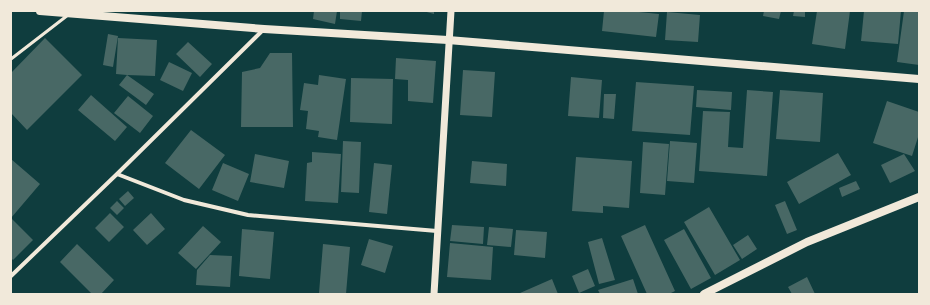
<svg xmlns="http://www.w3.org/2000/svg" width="930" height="305" font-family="Overpass,sans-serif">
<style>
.building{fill:#486865}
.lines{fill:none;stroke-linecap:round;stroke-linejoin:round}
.service{stroke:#f1e9da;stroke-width:3}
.minor{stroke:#f1e9da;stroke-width:4}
.tertiary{stroke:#f1e9da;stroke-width:7}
.secondary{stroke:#f1e9da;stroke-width:8}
</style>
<rect width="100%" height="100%" fill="#0f3d3e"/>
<path class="building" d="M314 11H337L335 24 313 19Z
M340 11H362L361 21 340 19Z
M423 11H434V14Z
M604 11H629L659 14 656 37 602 31Z
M764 11H781L779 19 763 16Z
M794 11H805V17L793 16Z
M817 11H850L845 49 812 44Z
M864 11H901L898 44 861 41Z
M904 11H919V65L897 62Z
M667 12 700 15 698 42 665 40Z
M108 34 118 36 113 67 103 65Z
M45 38 82 75 27 130 11 113V73Z
M118 38 157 40 155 76 127 75 154 94 146 105 119 85 127 75 116 74Z
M188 42 212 64 200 77 176 54Z
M270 53H292L293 127H241L242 72 260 68Z
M396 58 436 61 433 103 408 101V80L395 79Z
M169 62 192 73 183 91 160 80Z
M463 70 495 72 492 117 460 115Z
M319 75 346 79 337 140 318 137 319 131 306 129 308 111 300 110 304 83 318 85Z
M571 77 602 80 599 118 568 116Z
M351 78 393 79 392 124 350 122Z
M636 82 694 86 690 135 632 131Z
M697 90 732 92 731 110 696 107Z
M747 90 773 92 767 176 699 171 703 111 730 112 728 147 743 148Z
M780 90 823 93 820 142 776 139Z
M604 94H616L614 119 603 118Z
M91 95 127 127 115 141 78 110Z
M128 96 153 116 140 133 114 113Z
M887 101 919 112V134L912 156 873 143Z
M191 130 225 155 199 189 165 163Z
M343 141 361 142 359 193 341 192Z
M670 141 697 143 694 183 667 181Z
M643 142 669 144 665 195 640 193Z
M312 152 341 154 338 203 305 201 307 163 312 162Z
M838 153 851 175 799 204 787 182Z
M255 154 289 161 284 188 250 182Z
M904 154 915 171 890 183 881 165Z
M576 157 632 161 629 208 603 206V213L572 211Z
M11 159 40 184 11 218 33 240 13 260 11 258Z
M472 161 507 164 506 186 470 183Z
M223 163 249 174 238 201 212 190Z
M374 163 392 165 387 214 369 212Z
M856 181 860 189 842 197 839 188Z
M128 191 134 198 125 206 119 199Z
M117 201 124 208 117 215 110 208Z
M785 201 797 230 787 234 775 205Z
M709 207 740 260 715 275 684 222Z
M110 213 124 227 109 242 95 228Z
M151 213 165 229 147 245 133 230Z
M452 225 484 227 483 244 450 241Z
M645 225 675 291 669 294H647L621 236Z
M203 226 221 242 196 269 178 253Z
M489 227 513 229 511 247 487 245Z
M242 229 274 232 270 279 239 276Z
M684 229 711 278 691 289 664 240Z
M516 230 547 232 545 258 514 255Z
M748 235 757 249 742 259 733 245Z
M602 238 615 280 599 284 588 242Z
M369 239 393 246 385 273 361 265Z
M450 243 493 247 491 280 447 277Z
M77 244 114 280 101 294H92L60 262Z
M323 244 350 247 346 294 319 293Z
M210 255 232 256 230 287 196 285 197 270Z
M588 269 595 286 579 293 572 276Z
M807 277 815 294H792L788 287Z
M552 279 558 294H521L520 293Z
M633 279 638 294H600L598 290Z"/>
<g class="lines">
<path class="service" d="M11 59 68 15"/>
<path class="minor" d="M117 174 184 200 248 215 437 231
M11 276 117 174 264 29"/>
<path class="tertiary" d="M434 294 451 11"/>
<path class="secondary" d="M40 11 264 29 448 40 919 79
M704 294 807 242 919 197"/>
</g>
<rect width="930" height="305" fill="none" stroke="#f1e9da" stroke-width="24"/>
</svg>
